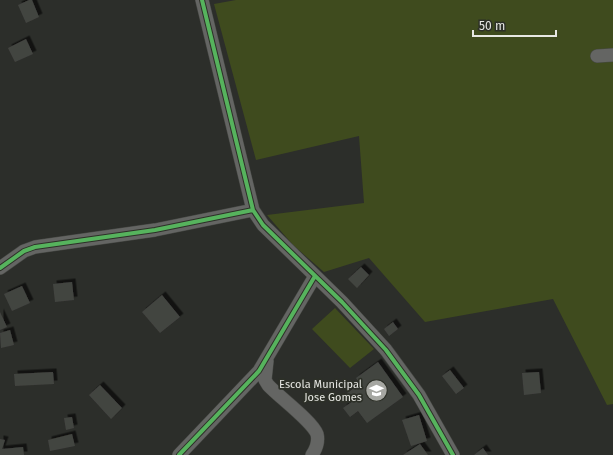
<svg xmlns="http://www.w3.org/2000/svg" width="613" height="455" font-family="'Fira Sans',sans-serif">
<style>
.green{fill:#3f4b1e}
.building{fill:#434441;filter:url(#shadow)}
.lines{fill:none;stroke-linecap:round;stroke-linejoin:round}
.minor-casing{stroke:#474945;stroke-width:14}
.minor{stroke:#646563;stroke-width:13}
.cycleway-casing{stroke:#2d3028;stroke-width:6}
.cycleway{stroke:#56b35d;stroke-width:4}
.labels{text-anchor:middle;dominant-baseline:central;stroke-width:3.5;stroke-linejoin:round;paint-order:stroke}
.poi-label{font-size:11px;fill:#e7e8e3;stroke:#2d3028;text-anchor:end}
</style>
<defs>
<filter id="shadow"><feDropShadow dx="3.5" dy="-3.5" stdDeviation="0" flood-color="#0009"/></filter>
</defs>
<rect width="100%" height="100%" fill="#2c2e2a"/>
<path class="green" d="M236 0H613V404L607 405 553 299 425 322 369 258 324 272 293 245 267 215 364 203 359 136 256 160 214 4Z
M335 308 374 349 350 368 312 329Z"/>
<path class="building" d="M29 0H32L39 17 26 23 18 5Z
M26 39 33 54 15 62 8 48Z
M361 267 369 275 357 288 348 279Z
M72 282 74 300 55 302 53 284Z
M22 286 30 303 12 311 4 294Z
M162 295 180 317 160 333 142 312Z
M0 312 7 327 0 330Z
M393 322 398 329 389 336 384 329Z
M10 330 14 345 1 348 0 333Z
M378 362 403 397 367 423 358 411 350 417 343 408 353 401 347 393 360 384 356 378Z
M450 370 464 388 456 394 442 376Z
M53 372 54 384 15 386 14 374Z
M539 372 541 393 524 395 522 373Z
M100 385 122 408 111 419 89 395Z
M419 415 427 441 411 446 402 420Z
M72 417 74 428 66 430 64 418Z
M72 434 75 446 50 451 48 440Z
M0 439 5 440 2 449 23 447 24 455H0Z
M420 444 428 455H403Z
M483 448 488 455H474Z"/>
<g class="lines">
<defs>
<path id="minor" d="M202 0 253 210 263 225 342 302 386 350 419 395 453 455
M597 56 613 55
M0 268 24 251 35 247 155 230 253 210
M267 361 265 380 268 385C279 397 312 421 317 434 319 442 316 449 312 455
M179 455 259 371 315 276"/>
</defs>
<use href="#minor" class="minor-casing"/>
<use href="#minor" class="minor"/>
<defs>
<path id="cycleway" d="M202 0 253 210 263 225 342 302 386 350 419 395 453 455
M0 268 24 251 35 247 155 230 253 210
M179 455 259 371 315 276"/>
</defs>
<use href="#cycleway" class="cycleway-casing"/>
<use href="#cycleway" class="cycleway"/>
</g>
<defs>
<symbol id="school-disc" viewBox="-11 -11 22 22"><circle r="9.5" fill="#a6a7a2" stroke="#2d3028"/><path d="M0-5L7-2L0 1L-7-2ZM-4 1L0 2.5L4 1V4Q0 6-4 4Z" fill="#fff"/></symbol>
</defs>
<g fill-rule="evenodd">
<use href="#school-disc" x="364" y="378" width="25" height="25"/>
</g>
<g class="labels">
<g class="poi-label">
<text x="362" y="384">Escola Municipal<tspan x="362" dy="13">Jose Gomes</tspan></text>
</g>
</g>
<path d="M473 30v6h83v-6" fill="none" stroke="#e7e8e3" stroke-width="2"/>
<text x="479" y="30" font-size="12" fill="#e7e8e3" stroke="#2d3028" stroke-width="3" paint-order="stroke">50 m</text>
</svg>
